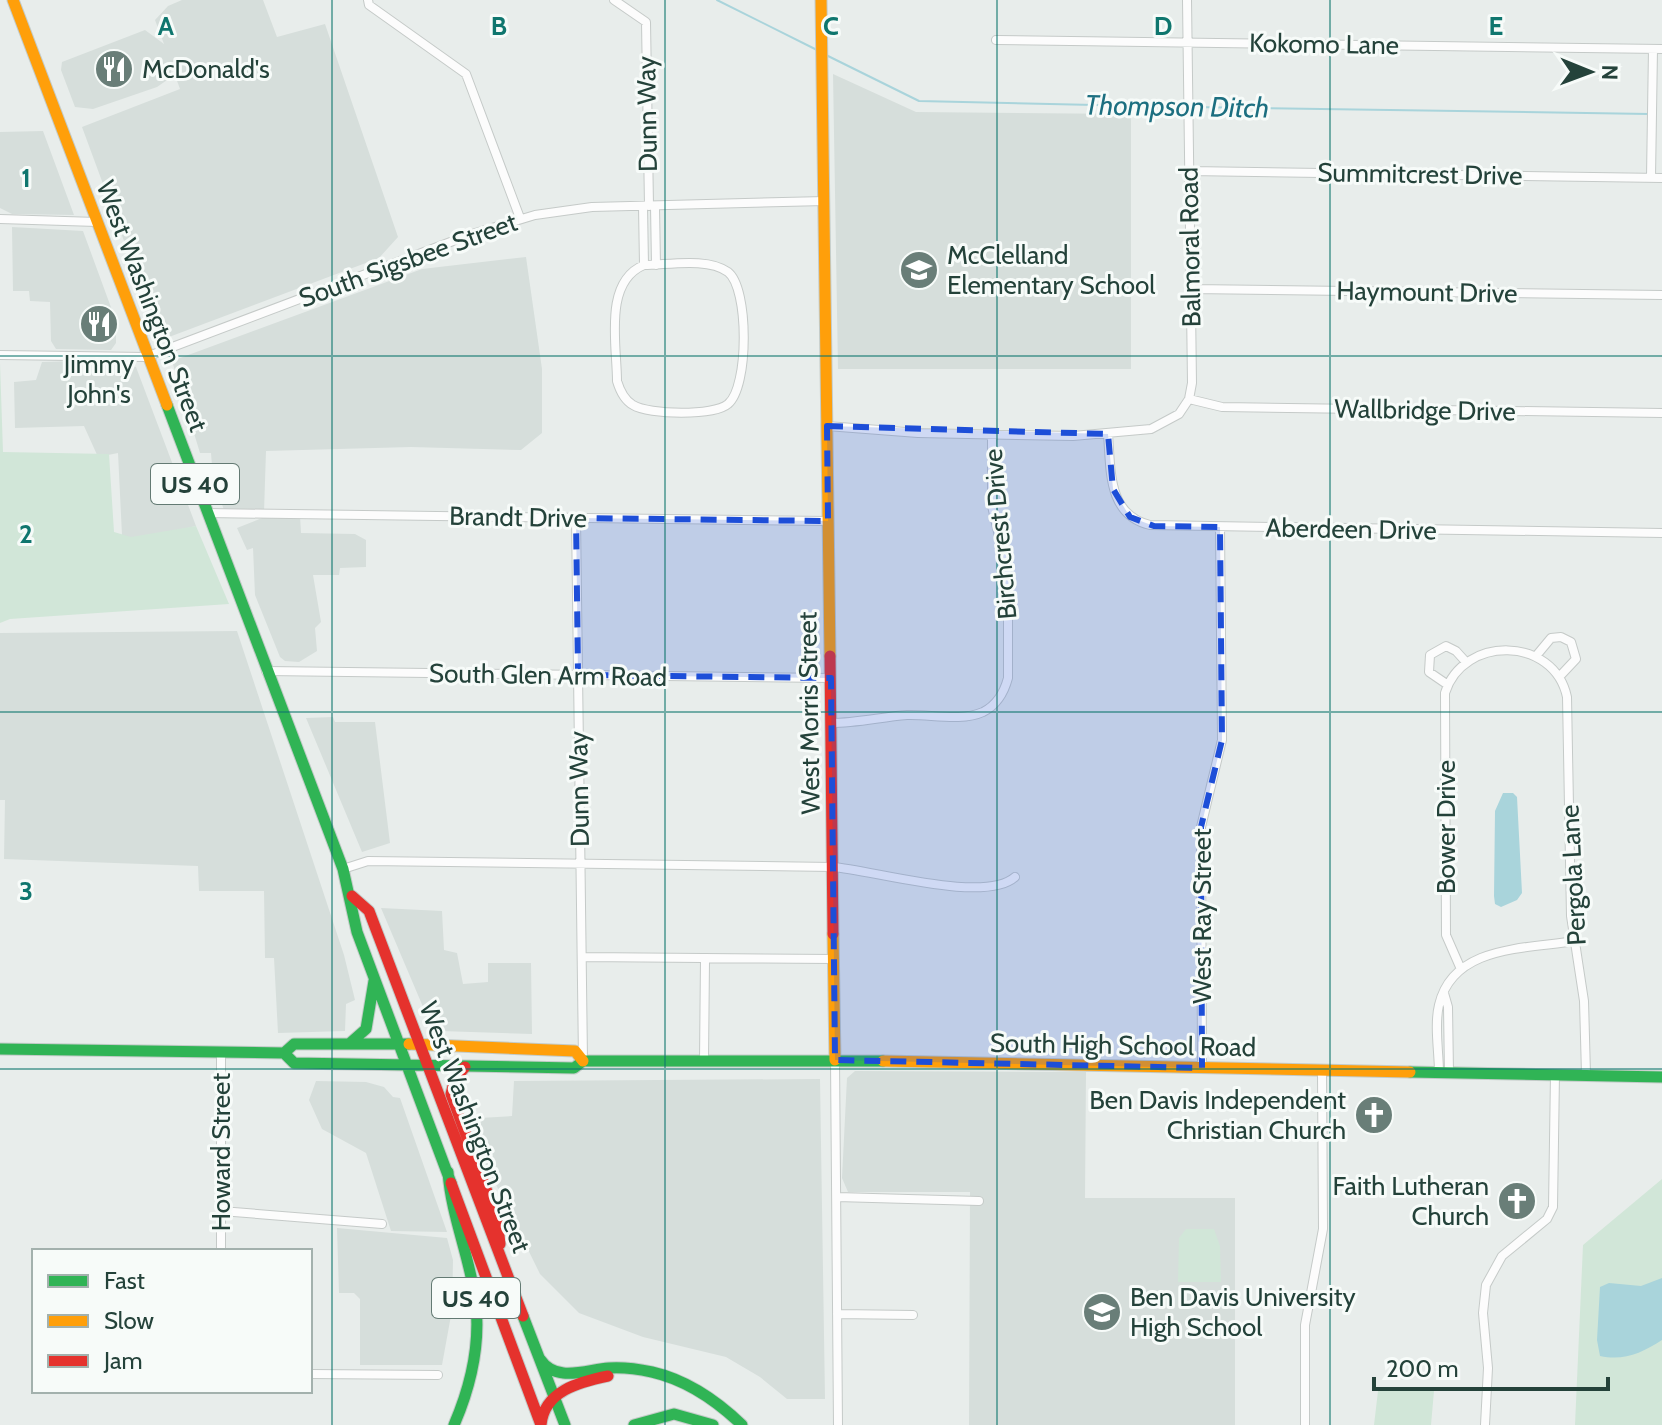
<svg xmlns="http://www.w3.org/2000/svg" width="1662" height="1425" font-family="Cabin,sans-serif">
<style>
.built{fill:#d6dedb}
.green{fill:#d1e6d8}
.water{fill:#a9d4db}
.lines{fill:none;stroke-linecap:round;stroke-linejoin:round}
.stream{stroke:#a9d4db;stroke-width:2}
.street-casing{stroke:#c5cac8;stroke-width:10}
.fast-casing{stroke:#c3cbc8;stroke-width:13}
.slow-casing{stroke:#c3cbc8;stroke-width:13}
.jam-casing{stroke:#c3cbc8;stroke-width:13}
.street{stroke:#fcfcfc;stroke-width:8}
.fast{stroke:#30b455;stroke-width:11}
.slow{stroke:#ff9f0a;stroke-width:11}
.jam{stroke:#e5322d;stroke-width:11}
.marked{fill:#1d4ed8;fill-opacity:0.2;stroke:#1d4ed8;stroke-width:6;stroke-dasharray:16 10;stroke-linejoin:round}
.grid{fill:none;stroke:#0f766e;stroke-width:2;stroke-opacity:0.55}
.labels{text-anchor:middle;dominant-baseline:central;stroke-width:6;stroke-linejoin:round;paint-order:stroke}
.shield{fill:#f7fbf9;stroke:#637a73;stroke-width:2}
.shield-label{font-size:24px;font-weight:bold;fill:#24423a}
.street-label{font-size:26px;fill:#24423a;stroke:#f7fbf9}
.poi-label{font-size:26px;fill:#24423a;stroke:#f7fbf9;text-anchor:start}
.water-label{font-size:28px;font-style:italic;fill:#1c6f80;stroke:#f7fbf9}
.grid-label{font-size:26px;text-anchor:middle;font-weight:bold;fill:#0f766e;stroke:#f7fbf9;stroke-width:6;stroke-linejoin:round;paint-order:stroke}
</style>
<rect width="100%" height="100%" fill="#e8edeb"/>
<path class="built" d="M182 0H263L277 37 325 24 398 237 379 258 169 337 158 333 82 127 180 89 172 67 170 78 157 87 93 109 75 107 61 70 62 62 145 30 164 44 155 20 168 6Z
M833 74 916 112 1131 114V369H838Z
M43 131 74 215 12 214 0 208V132Z
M12 227 83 231 116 321V343L111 350 56 349 51 341 50 302 30 301 29 291H13Z
M526 257 542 369V433L521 450 411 447 266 451 264 512 224 510 213 479 211 453H200L172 361 422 269Z
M116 360 136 367 196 526 130 541 122 535 118 453 98 457 84 426 15 428 14 382 36 380 42 362Z
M267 516H300L301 533 355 534 366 540V567L340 568 339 575H313L321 622 315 628 317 651 299 662 285 661 280 657 255 595 253 548 247 550 237 528Z
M237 631 344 955 355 1000 346 1004 345 1031 278 1033 274 958H265L264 891H199L198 866 4 859 5 800H0V633Z
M333 717 335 722H375L390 843 362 852 306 718Z
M381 908 442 911 444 950 457 953 463 984 488 982V963H531L532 1034 440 1031 432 1028Z
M855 1071 1086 1072 1085 1198H1235V1425H969L970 1192H848L842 1178 847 1078Z
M820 1079 825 1399H787L760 1377 726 1357 643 1337 579 1313 540 1274 477 1146 480 1118 512 1116 514 1081Z
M316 1081 366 1082 384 1087 393 1097 400 1098 447 1232 391 1231 366 1153 322 1129 309 1100Z
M337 1228 447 1238 453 1260 452 1310 442 1365H360V1299L354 1293H339Z"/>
<path class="green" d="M0 363 3 452 109 454 114 532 131 537 196 526 229 604 10 619 0 623Z
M1662 1179V1425H1575L1583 1245Z
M1186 1229H1214L1220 1246 1221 1282H1178L1179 1238Z
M1378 1391H1434L1431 1425H1374Z"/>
<path class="water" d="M1503 793H1513L1517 797 1522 893 1517 900 1501 907 1495 904 1494 896 1495 811Z
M1662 1278V1340C1642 1353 1624 1361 1600 1356L1597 1340 1600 1287 1609 1283 1641 1286Z"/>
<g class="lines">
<path class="stream" d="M717 0 817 50
M826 55 919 101 1185 107
M1191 107 1649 114"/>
<defs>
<path id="street" d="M368 0 369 5 466 74 520 218
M614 0 646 22 649 206
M996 40 1662 49
M1189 171 1662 178
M1651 177 1653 49
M643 206 644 265
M655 206 656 265
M0 219 97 222
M644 265C667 265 708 257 728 272 749 288 749 387 728 404 714 416 649 415 633 405 624 400 620 391 617 381 617 345 603 282 644 265Z
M1191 289 1662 295
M0 355 146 357 469 235 535 215 592 207 825 201
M1189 399 1222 407 1662 413
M827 426 918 433 1073 436 1151 429 1179 414 1189 399 1192 383 1187 0
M1108 434C1111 469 1107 515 1150 525L1662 533
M207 513 828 521
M576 518 583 1060
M1536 656 1551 638 1561 637 1571 642 1576 659 1560 676
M266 671 831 678
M1448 685 1429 672 1430 655 1446 646 1456 651 1466 662
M831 723C857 723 881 717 907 715 930 714 961 722 983 712 997 705 1004 693 1008 678V575L992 506V434
M343 869 368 861 833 867C872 870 985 904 1015 877
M582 957 834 959
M1460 967 1446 935 1445 693C1463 635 1554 636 1567 697L1571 916 1584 1001 1586 1074
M1444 993 1448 1007 1449 1073
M221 1052V1251
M704 1060 705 960
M835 1060 838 1425
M1202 1068 1201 827 1222 740 1220 527
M1439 1073C1439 1052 1434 1025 1439 1005 1453 945 1526 949 1575 941
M837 1197 979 1201
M221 1211 382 1224
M837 1314 913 1315
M310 1374 438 1375
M1305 1425V1325L1323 1229 1322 1073
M1485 1425 1488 1368 1483 1313 1486 1285 1502 1256 1547 1219 1553 1207 1555 1074"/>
<path id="fast" d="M167 405 343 869 357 932 451 1183
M349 1044 366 1029 374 981
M0 1049 284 1053 294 1044H409
M284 1053 294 1063 574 1068 583 1061H883
M1410 1072 1662 1077
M448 1172C451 1212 466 1248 473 1286 483 1334 473 1381 454 1425
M523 1316 565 1425
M540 1359C556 1383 585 1370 609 1368 623 1367 638 1369 652 1372 687 1380 716 1400 742 1425
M634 1425 674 1414 713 1425"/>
<path id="slow" d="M13 0 167 405
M821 0 830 656
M833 934 835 1060
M409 1044 575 1051 583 1061
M883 1061 1410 1072"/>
<path id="jam" d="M830 656 833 934
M352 896 369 911 523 1316
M465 1067 455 1079 451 1094 497 1219 500 1244
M451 1183 541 1425
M541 1425C544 1391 579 1382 608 1376"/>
</defs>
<use href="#street" class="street-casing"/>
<use href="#fast" class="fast-casing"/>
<use href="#slow" class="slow-casing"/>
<use href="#jam" class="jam-casing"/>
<use href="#street" class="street"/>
<use href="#fast" class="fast"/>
<use href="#slow" class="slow"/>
<use href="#jam" class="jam"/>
</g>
<path class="marked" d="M827 426 1108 434 1113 489 1130 517 1154 526 1220 527 1222 740 1201 827 1202 1068 835 1060 831 678 578 675 576 518 828 521Z"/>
<path class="grid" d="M332 0V1425M665 0V1425M997 0V1425M1330 0V1425M0 356H1662M0 712H1662M0 1069H1662"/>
<defs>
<symbol id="restaurant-disc" viewBox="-11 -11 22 22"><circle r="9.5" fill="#697e78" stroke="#f7fbf9"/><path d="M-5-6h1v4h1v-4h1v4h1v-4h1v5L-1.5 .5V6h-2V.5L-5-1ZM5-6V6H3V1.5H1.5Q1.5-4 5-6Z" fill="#fff"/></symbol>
<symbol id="school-disc" viewBox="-11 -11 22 22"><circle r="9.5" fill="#697e78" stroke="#f7fbf9"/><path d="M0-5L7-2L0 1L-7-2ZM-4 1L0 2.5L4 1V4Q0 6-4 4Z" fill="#fff"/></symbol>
<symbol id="church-disc" viewBox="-11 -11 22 22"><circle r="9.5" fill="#697e78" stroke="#f7fbf9"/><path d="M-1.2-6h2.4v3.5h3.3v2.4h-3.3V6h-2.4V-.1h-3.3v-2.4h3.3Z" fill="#fff"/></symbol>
</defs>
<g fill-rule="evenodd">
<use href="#restaurant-disc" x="92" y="47" width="44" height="44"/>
<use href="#school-disc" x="897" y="248" width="44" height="44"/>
<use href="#restaurant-disc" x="77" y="302" width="44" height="44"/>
<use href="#church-disc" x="1352" y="1093" width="44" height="44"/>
<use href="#church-disc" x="1495" y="1179" width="44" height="44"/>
<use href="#school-disc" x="1080" y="1290" width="44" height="44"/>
</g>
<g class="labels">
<g class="shield">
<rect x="151" y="464" width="88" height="40" rx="6"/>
<rect x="432" y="1278" width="88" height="40" rx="6"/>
</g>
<g class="shield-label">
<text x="195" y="484">US 40</text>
<text x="476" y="1298">US 40</text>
</g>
<g class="street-label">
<text transform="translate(1324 44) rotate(1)">Kokomo Lane</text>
<text transform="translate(647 114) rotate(-91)">Dunn Way</text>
<text transform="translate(1420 174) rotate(1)">Summitcrest Drive</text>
<text transform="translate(1190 247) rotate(-91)">Balmoral Road</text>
<text transform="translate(408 260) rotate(-20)">South Sigsbee Street</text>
<text transform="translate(1427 292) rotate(1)">Haymount Drive</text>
<text transform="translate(152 306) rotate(69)">West Washington Street</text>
<text transform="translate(1425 410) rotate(1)">Wallbridge Drive</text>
<text transform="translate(518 517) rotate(1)">Brandt Drive</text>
<text transform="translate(1351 529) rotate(1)">Aberdeen Drive</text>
<text transform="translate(1000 534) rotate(-95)">Birchcrest Drive</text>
<text transform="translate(548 675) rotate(1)">South Glen Arm Road</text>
<text transform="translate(809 713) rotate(-91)">West Morris Street</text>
<text transform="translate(579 789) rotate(-91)">Dunn Way</text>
<text transform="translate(1446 827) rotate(-90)">Bower Drive</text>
<text transform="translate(1573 875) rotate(-93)">Pergola Lane</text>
<text transform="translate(1202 916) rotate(-90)">West Ray Street</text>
<text transform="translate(1123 1045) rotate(1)">South High School Road</text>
<text transform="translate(475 1127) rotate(69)">West Washington Street</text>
<text transform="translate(221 1152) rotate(-90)">Howard Street</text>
</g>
<g class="poi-label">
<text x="142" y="69">McDonald's</text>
<text x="947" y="255">McClelland<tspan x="947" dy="30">Elementary School</tspan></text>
<text x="99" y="364" text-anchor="middle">Jimmy<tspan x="99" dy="30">John's</tspan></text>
<text x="1346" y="1100" text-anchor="end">Ben Davis Independent<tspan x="1346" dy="30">Christian Church</tspan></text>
<text x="1489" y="1186" text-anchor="end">Faith Lutheran<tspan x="1489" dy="30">Church</tspan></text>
<text x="1130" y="1297">Ben Davis University<tspan x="1130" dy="30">High School</tspan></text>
</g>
<g class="water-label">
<text transform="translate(1177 106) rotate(1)">Thompson Ditch</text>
</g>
</g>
<g class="grid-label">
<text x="166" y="35">A</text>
<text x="499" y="35">B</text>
<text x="831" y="35">C</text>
<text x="1163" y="35">D</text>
<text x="1496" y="35">E</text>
<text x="26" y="187">1</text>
<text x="26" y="543">2</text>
<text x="26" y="900">3</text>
</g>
<rect x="32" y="1249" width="280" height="144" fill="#f7fbf9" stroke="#a3b1ad" stroke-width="2"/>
<rect x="48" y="1275" width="40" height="12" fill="#30b455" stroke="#a3b1ad" stroke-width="2"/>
<text x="104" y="1289" font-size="24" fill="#24423a">Fast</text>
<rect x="48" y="1315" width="40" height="12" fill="#ff9f0a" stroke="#a3b1ad" stroke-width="2"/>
<text x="104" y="1329" font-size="24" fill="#24423a">Slow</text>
<rect x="48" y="1355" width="40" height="12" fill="#e5322d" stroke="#a3b1ad" stroke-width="2"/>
<text x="104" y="1369" font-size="24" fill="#24423a">Jam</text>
<g transform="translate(1590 72) rotate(91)" stroke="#f7fbf9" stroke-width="6" paint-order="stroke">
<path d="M0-6L14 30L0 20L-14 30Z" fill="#24423a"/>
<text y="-12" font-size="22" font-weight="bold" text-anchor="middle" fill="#24423a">N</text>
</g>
<path d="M1374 1377v12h234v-12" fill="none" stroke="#24423a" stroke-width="4"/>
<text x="1386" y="1377" font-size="24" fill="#24423a" stroke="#f7fbf9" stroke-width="6" paint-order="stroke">200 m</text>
</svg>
